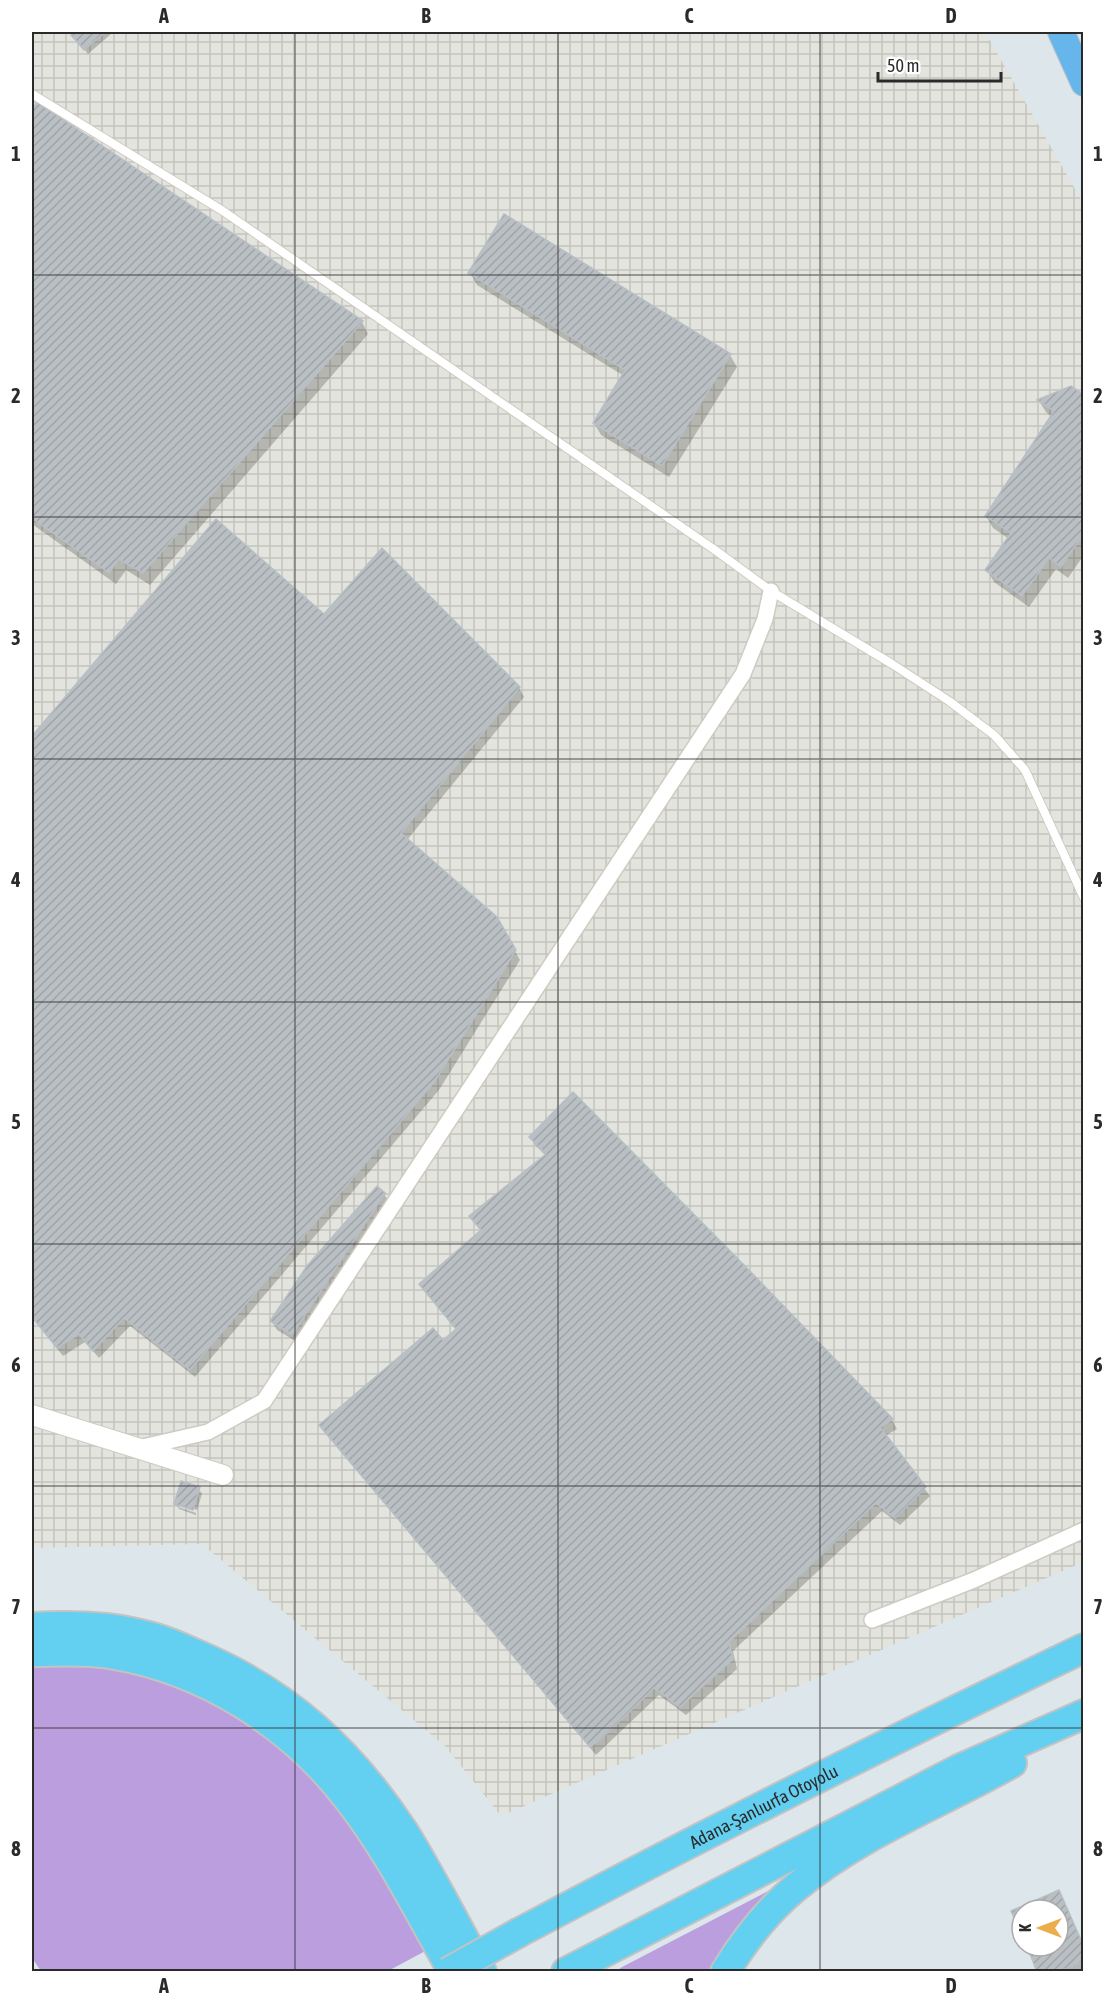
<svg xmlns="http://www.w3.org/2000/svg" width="1115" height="2003" font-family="'Asap Condensed',sans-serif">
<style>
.industrial{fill:url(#industrial-grid)}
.grass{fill:#bb9edd}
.shadow{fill:#0003}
.building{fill:url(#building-hatch);stroke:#b7bfc6;stroke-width:1.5}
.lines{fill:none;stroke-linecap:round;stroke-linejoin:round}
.service-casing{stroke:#d0cac2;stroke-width:10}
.minor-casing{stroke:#d0cac2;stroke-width:18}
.tertiary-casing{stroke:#d0cac2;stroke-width:22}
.trunk-casing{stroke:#c3c3c3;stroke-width:28}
.motorway-casing{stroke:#c3c3c3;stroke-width:32}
.service{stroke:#fff;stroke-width:8}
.minor{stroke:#fff;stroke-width:15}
.tertiary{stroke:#fff;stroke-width:20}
.trunk{stroke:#66b6eb;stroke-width:26}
.motorway{stroke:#63cff1;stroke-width:28}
.motorway-bridge-casing{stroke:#c3c3c3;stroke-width:32;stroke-linecap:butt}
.motorway-bridge{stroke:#63cff1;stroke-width:28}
.grid{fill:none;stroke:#2a2a2a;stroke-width:1.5;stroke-opacity:0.55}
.labels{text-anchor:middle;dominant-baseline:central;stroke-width:5;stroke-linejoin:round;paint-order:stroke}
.street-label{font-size:18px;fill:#2a2a2a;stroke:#fff}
.neatline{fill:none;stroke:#2a2a2a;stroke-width:2}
.grid-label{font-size:20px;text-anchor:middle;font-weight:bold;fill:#2a2a2a}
</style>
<defs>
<pattern id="industrial-grid" width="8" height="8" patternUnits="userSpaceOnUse" patternTransform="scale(1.5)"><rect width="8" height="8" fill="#e3e4dd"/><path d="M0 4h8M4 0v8" fill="none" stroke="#c3c4be"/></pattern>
<pattern id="building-hatch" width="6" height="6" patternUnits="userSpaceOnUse" patternTransform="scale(1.5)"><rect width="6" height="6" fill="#babfc4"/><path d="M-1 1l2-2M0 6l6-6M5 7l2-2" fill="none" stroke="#a0a4a9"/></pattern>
</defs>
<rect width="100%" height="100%" fill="#dde6eb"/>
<path class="industrial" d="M32 32H985L1083 203V1562L501 1816 445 1746 202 1544 32 1548Z"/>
<path class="grass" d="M32 1665H84L141 1674 182 1688 234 1714 277 1745 324 1787 363 1837 429 1949 388 1971H41L32 1958Z
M778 1886 713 1971 614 1972 624 1966Z"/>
<path class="shadow" d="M78 32H109L111 34 88 54 73 35Z
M37 104 362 322 368 334 150 585 126 570 116 584 32 524V112Z
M470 273 730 355 737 367 669 477 601 435 594 423 624 376 477 285Z
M1084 397V555L1068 578 1056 569 1029 607 994 582 987 570 1009 539 993 528 986 516 1052 417 1046 412 1039 401Z
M216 521 324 616 519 688 524 697 407 840 496 918 520 960 439 1090 195 1377 130 1326 99 1358 85 1342 63 1356 32 1317V739Z
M530 1137 744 1267 892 1420 897 1429 885 1436 930 1496 900 1525 882 1511 733 1651 737 1669 686 1715 659 1695 596 1755 326 1434 321 1425 443 1342 457 1330 420 1284 482 1232 471 1216 546 1156 536 1146Z
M384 1194 389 1202 297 1342 277 1330 272 1321Z
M199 1489 202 1494 197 1510 178 1503V1507L196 1513V1515L179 1509 176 1504Z
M1058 1892 1084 1947V1972H1039L1028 1946H1058V1910H1022V1932L1013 1912Z"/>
<path class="building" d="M75 32H105L84 50 71 35Z
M37 102 363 321 143 573 119 559 109 573 32 518V110Z
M504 214 731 354 662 466 593 423 625 370 468 273Z
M1071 386 1084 395V420L1082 423 1084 424V533L1061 567 1049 558 1022 596 985 570 1011 533 985 516 1054 411 1037 400Z
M216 519 324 614 382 548 520 687 401 833 497 917 516 950 435 1081 190 1370 124 1318 93 1351 79 1334 57 1348 32 1317V736Z
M573 1092 745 1266 893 1419 880 1427 926 1487 895 1518 876 1503 729 1642 733 1659 680 1707 654 1688 603 1737 590 1747 319 1425 433 1328 443 1340 456 1329 419 1284 481 1230 469 1216 546 1154 529 1137Z
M377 1186 385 1193 292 1335 270 1321 307 1266Z
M181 1481 200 1487 193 1510 174 1504Z
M1059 1890 1084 1947V1961L1058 1972H1037L1027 1946H1058V1910H1022V1935L1011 1911Z"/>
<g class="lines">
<defs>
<path id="service" d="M32 94 223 211 715 550 771 591 892 664 949 701 994 735 1025 770 1084 898"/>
<path id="minor" d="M138 1448 208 1432 264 1401 743 674 765 619 771 591
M872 1620 974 1580 1084 1530"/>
<path id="tertiary" d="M32 1415 223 1475"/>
<path id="trunk" d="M1061 32 1084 83"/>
<g id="motorway">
<path d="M32 1627C68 1625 105 1625 140 1634 160 1638 178 1646 196 1654 287 1692 350 1750 404 1832 432 1877 456 1925 482 1972"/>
<path d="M32 1652C57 1652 84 1650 109 1654 204 1669 291 1724 349 1800 390 1853 420 1914 453 1972"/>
<path id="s1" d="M520 1932C706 1833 894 1739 1084 1648"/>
<path d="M566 1972 959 1769 1084 1714"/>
<path d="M725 1972C744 1941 767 1911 795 1888 859 1834 940 1804 1012 1763"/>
</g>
</defs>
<use href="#service" class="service-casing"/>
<use href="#minor" class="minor-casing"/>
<use href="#tertiary" class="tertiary-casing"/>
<use href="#trunk" class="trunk-casing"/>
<use href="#motorway" class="motorway-casing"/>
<use href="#service" class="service"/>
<use href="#minor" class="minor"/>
<use href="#tertiary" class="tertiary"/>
<use href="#trunk" class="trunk"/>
<use href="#motorway" class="motorway"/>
<defs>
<path id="motorway-bridge" d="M448 1972 520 1932"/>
</defs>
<use href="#motorway-bridge" class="motorway-bridge-casing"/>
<use href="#motorway-bridge" class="motorway-bridge"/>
</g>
<path class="grid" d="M295 32V1972M558 32V1972M820 32V1972M32 275H1084M32 517H1084M32 759H1084M32 1002H1084M32 1244H1084M32 1486H1084M32 1728H1084"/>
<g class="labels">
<g class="street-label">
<text stroke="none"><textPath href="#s1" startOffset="274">Adana-Şanlıurfa Otoyolu</textPath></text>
</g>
</g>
<rect width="1115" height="2003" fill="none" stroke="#ffffff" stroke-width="66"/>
<g transform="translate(1040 1928) rotate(270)"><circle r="28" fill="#ffffff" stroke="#aaaaaa" stroke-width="1.5"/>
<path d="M0-4.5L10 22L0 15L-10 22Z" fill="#ebae4b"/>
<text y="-9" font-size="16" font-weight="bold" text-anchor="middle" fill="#2a2a2a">K</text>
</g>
<path d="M878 72v9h123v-9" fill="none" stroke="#2a2a2a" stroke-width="3"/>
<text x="887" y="72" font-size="18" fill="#2a2a2a" stroke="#ffffff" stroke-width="4.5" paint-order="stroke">50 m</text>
<rect x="33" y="33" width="1049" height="1937" class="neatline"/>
<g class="grid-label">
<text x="164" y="23">A</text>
<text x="426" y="23">B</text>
<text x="689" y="23">C</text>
<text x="951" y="23">D</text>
<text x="16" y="161">1</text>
<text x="1098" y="161">1</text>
<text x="16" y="403">2</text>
<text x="1098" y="403">2</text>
<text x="16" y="645">3</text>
<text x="1098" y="645">3</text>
<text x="16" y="887">4</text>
<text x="1098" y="887">4</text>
<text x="16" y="1129">5</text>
<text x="1098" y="1129">5</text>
<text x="16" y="1372">6</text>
<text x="1098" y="1372">6</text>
<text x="16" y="1614">7</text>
<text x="1098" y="1614">7</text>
<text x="16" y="1856">8</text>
<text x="1098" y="1856">8</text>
<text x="164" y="1993">A</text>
<text x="426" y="1993">B</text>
<text x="689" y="1993">C</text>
<text x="951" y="1993">D</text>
</g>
</svg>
